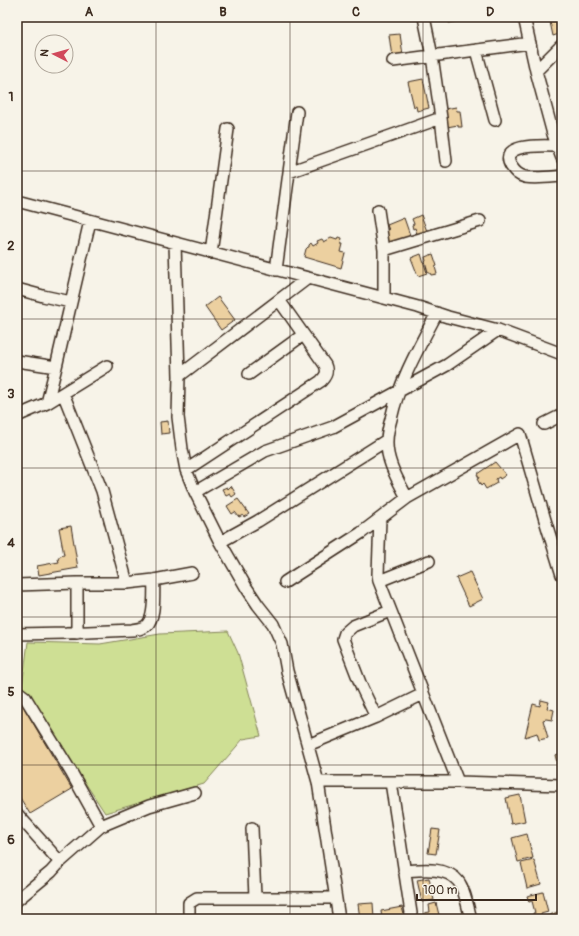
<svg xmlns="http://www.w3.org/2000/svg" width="579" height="936" font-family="Pangolin,sans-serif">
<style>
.green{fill:#cedf94;stroke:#848459}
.building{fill:#ecd0a0;stroke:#3b2a1e}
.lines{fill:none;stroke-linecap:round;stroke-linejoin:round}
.minor-casing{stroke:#3b2a1e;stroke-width:14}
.minor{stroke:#f7f3e8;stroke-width:11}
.grid{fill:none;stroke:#3b2a1e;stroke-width:1;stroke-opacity:0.55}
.neatline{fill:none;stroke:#3b2a1e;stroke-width:1.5}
.grid-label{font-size:13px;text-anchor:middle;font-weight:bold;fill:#3b2a1e}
</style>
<rect width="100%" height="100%" fill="#f7f3e8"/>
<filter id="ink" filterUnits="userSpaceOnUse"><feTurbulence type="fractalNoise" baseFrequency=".025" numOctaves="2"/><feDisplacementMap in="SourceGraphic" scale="8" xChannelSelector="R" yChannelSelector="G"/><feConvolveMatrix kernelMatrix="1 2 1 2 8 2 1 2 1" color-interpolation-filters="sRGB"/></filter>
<g filter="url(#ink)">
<path class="green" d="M228 631 238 653 261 736 243 739 204 784 105 813 22 687 28 642 100 644 160 634Z"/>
<path class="building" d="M448 17H458L459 21 449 23Z
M556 20 559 34 553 36 550 22Z
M400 34 403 55 392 57 389 35Z
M423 79 429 108 417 111 416 106 414 107 408 82Z
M456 107 457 111H460L462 127H458V125L447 127 445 109Z
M421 215 428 234 416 238 415 234H417L415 228 413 229 412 225 414 224 412 219Z
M404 218 412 241 390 248 385 234 386 230H389L387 225Z
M331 238 337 240 338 238 342 239 341 244H343L341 252 345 253 341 268 304 257 306 249 308 247H309V245L311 243 313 246 318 243 317 241 322 239 324 242Z
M421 254 427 273 418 276 411 258Z
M433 254 437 266 435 267 437 274 431 275 430 273H428L425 262 426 261 425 257Z
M218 297 235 320 221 330 205 307Z
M168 421 169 433 161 434 160 422Z
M495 462 506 475 500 479 499 477 496 479 497 483 486 489 483 484 481 486 477 479 479 478 477 474Z
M231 486 236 494 232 497 230 494 226 496 222 489 227 487 228 489Z
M238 499 249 514 244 517 243 515 239 517 235 512 232 514 227 506Z
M71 526 78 568 39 575 37 566 59 562 58 559 60 556 64 555 59 528Z
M470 572 483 599 469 606 456 578Z
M541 700 549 702 547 708 554 710 552 720 546 719 543 720 548 738 539 740 537 733 525 737 533 704 540 706Z
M20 701 72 789 30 814 17 793V703Z
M562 753V778H561L555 755Z
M520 795 525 821 511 824 506 798Z
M432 829 440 830 436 854 428 853Z
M527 834 533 858 518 862 512 838Z
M534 860 541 884 527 888 521 863Z
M429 878 434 900 422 902 417 880Z
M543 892 548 912 541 914 542 917 534 919 533 913H535L532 901 529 902 527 896Z
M373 903 374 919H360L358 904Z
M436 903 440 919H425L424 913 430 912 429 905Z
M402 907 405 919H382L381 911Z
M562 910V919H540Z"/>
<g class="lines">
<defs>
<path id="minor" d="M424 17 432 56 441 118
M524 17 536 71 553 134 562 158
M476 50 495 120
M393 61 530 43
M536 71 562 45
M557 146C546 146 497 142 511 166 515 172 518 175 525 177 536 179 550 177 562 176
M289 172 441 118 446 161
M17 201 418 307 448 317 498 330 562 354
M378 210 384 250V298
M175 243 179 376
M384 250 480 221
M211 253 228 129
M276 270 297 112
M308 278 179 376 178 417 182 449 186 470 195 492 220 542 246 587 258 605 273 624 282 644 287 671 318 782 339 919
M17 289 43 296 71 302
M17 361 56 367
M249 374 303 335
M63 393 102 491 127 583
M47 403 56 367 90 221
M17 416 47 403 107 366
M544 424 562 415
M186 470 321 381C326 376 328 372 325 365L279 300
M195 492 265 451 333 427 447 365 498 330
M407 498C398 480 386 461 387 441 387 434 389 426 391 419 399 382 419 347 437 313
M380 519 378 574 379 581 458 782
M220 542 258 521 387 440
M379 581 429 561
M285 582 361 533 407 498 520 434 545 520 562 575
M17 585 77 583H127L154 580 192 573
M77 633V583
M17 634 66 633 132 630C138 629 143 629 147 625 156 616 153 592 154 580
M17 691 25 697 71 772 101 826
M376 717 362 688 343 639 345 633 353 626 390 611
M308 745 376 717 423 694
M318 782H458L562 785
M391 782 411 913 410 919
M17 814 60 862
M252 828 255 897
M404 871C420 870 446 866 458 881 465 889 468 909 471 919
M17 900 51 872 60 862 101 826 149 806 195 793
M189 919V903L197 898H335"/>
</defs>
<use href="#minor" class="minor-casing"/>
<use href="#minor" class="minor"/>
</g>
</g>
<path class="grid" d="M156 17V919M290 17V919M423 17V919M17 171H562M17 319H562M17 468H562M17 617H562M17 765H562"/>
<rect width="579" height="936" fill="none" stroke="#f7f3e8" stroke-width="44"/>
<g transform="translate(54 54) rotate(276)"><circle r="19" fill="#f7f3e8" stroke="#aca397"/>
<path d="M0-3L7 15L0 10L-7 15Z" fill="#d1495b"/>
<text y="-6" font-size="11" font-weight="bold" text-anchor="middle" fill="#3b2a1e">N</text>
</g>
<path d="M417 894v6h119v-6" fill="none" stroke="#3b2a1e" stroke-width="2"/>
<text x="423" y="894" font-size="12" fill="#3b2a1e" stroke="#f7f3e8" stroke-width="3" paint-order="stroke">100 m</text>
<rect x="22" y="22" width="535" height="892" class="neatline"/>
<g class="grid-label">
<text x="89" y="16">A</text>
<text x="223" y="16">B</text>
<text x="356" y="16">C</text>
<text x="490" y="16">D</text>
<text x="11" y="101">1</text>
<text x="11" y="250">2</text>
<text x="11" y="398">3</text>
<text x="11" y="547">4</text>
<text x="11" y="696">5</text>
<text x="11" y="844">6</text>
</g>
</svg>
